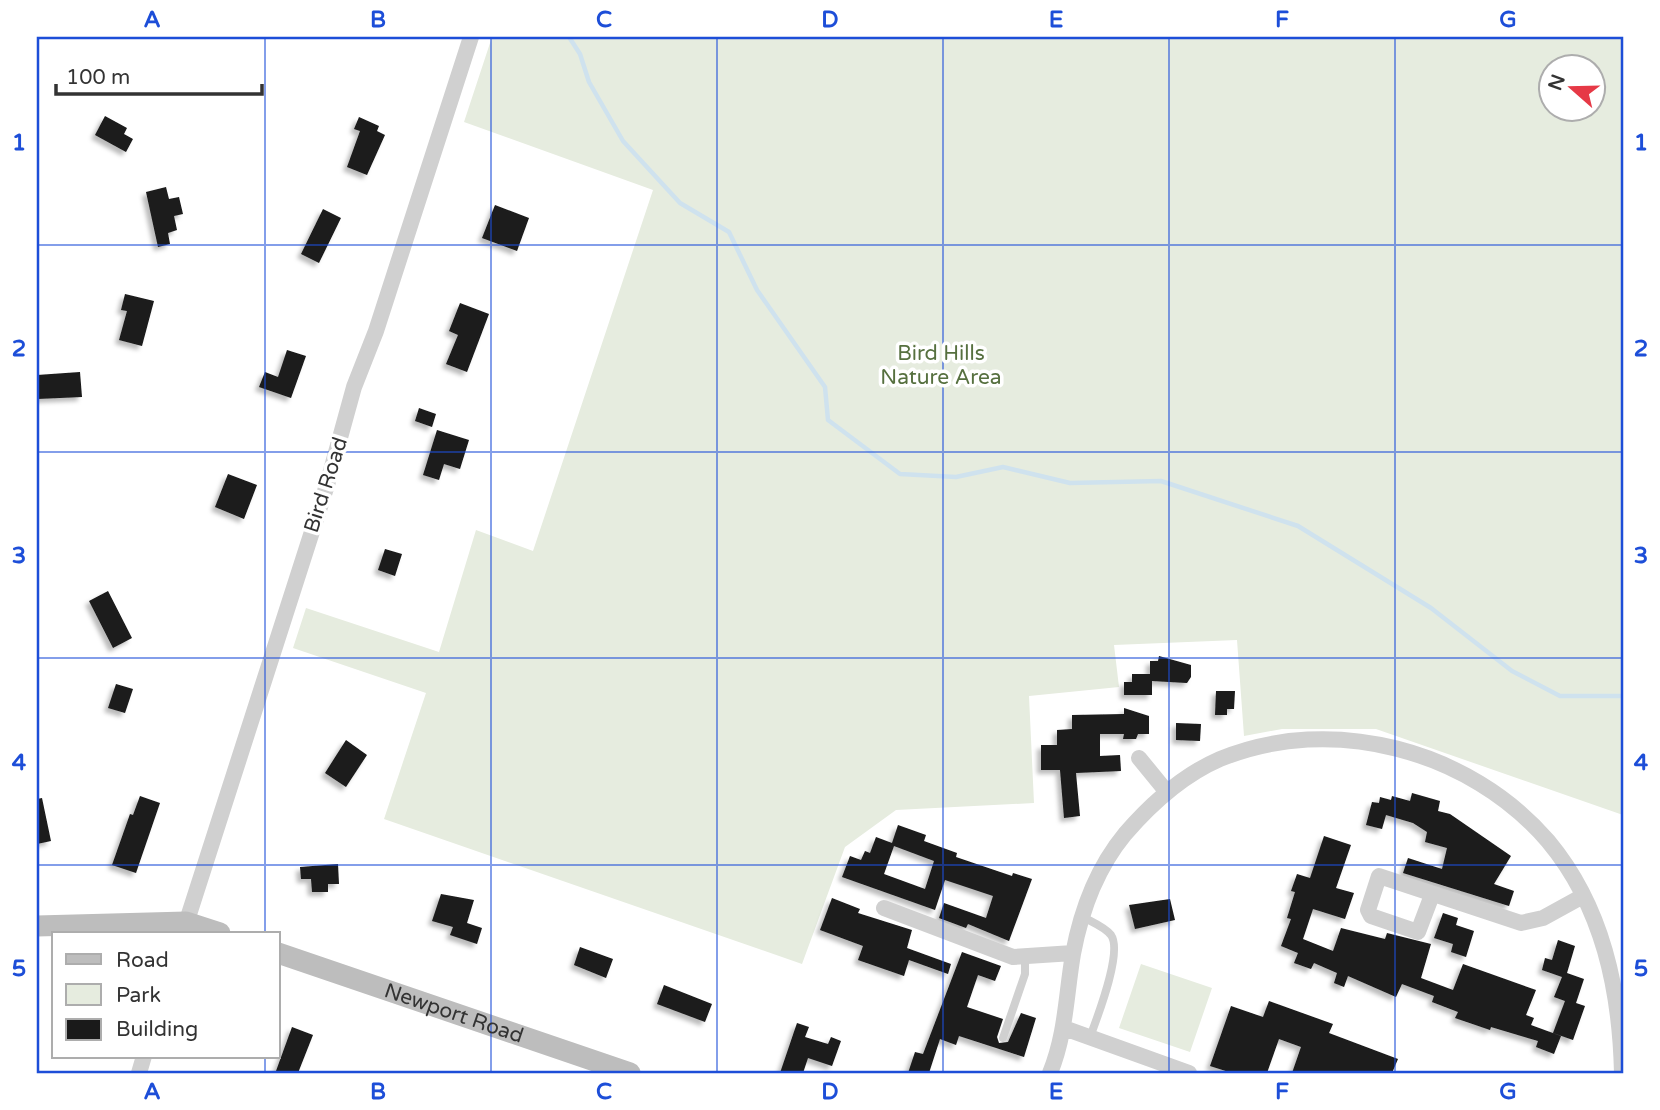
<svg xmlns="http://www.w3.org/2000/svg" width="1660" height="1110" font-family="'Varela Round',sans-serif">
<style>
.green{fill:#e6ecdf;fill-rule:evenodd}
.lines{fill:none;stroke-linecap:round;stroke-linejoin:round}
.stream{stroke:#cfe2ee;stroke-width:4.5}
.building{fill:#1a1a1a;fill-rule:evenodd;filter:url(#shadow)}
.lane{stroke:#d0d0d0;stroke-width:8}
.street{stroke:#d0d0d0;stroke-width:16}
.secondary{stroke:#bdbdbd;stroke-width:21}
.grid{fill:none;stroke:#1d4ed8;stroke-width:2;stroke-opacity:0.55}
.labels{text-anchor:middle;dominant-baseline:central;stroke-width:7;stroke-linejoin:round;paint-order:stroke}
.park-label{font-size:21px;fill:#56703f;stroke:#fff}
.street-label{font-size:21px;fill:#333;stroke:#fff}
.neatline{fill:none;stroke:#1d4ed8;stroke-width:2.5}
.grid-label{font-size:23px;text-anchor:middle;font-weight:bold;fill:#1d4ed8}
</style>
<defs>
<filter id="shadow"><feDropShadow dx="-4" dy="4" stdDeviation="2" flood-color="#0004"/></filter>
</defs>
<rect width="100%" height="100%" fill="#fff"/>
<path class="green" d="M492 37H1623V815L1376 729H1282L1244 736 1237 640 1114 645 1119 687 1029 696 1034 803 896 810 845 847 802 964 384 819 426 693 293 648 306 608 439 652 476 530 533 551 653 190 464 122ZM1552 66H1594V108H1552Z
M1141 964 1212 988 1190 1052 1119 1028Z"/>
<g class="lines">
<path class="stream" d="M569 37 580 54 589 82 623 141 680 203 729 232 757 290 825 387 828 420 900 474 956 477 1003 467 1070 483 1161 481 1298 526 1431 608 1512 671 1560 696H1623"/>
</g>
<path class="building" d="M105 116 127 128 124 134 133 139 126 152 95 135Z
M359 117 379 126 377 131 385 135 367 175 347 167 360 131 354 129Z
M166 187 169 199 179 197 183 214 174 216 177 230 168 233 170 244 158 247 146 192Z
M495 205 529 218 517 251 482 238Z
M323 209 341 218 319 263 301 254Z
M125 294 154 301 142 346 119 340 127 311 121 310Z
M460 303 489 314 467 372 446 364 458 335 449 331Z
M287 350 306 356 291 398 259 387 265 372 278 377Z
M80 372 82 397 37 399V375Z
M419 408 436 414 432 427 415 421Z
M437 430 469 440 460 469 444 464 439 480 423 475Z
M228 474 257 485 244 519 215 507Z
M385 549 402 554 395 576 378 570Z
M108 591 132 638 113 648 89 601Z
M1159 656 1191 665V677L1187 683 1152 681V695H1124V682H1132V674H1150V661H1158Z
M116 684 133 689 125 713 108 708Z
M1216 691H1235L1234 709H1227V715H1215Z
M1124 708 1149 716V734H1138L1136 739H1123L1124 734H1100V756L1120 755 1121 771 1076 773 1080 816 1064 818 1060 770H1041V745H1057V730L1072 729V715L1124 714Z
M1176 723 1201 724 1200 741 1176 740Z
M346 740 367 755 346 787 325 773Z
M1412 793 1440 801 1438 811 1450 814 1511 856 1494 884 1514 891 1509 906 1403 873 1408 858 1442 869 1447 848 1425 842 1427 832 1413 823 1386 815 1382 829 1366 825 1372 802 1379 803 1380 797 1391 800 1392 796 1410 801Z
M140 796 160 803 136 873 112 865 130 814 133 815Z
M42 798 51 841 37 844V799Z
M898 825 926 835 924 841 957 853 956 857 1012 876 1013 873 1032 879 1009 941 968 924 966 928 939 918 944 903 986 918 993 896 945 880 935 910 842 877 850 856 861 860 865 851 870 853 876 837 892 843ZM894 846 934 861 925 889 884 874Z
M1324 836 1351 845 1336 888 1354 893 1345 919 1313 909 1303 939 1333 951 1341 928 1385 939 1387 933 1431 944 1421 978 1453 990 1463 964 1536 990 1526 1015 1534 1018 1531 1025 1561 1036 1554 1054 1536 1047 1538 1041 1491 1027 1490 1030 1455 1018 1458 1012 1432 1002 1434 996 1402 984 1396 997 1348 976 1344 987 1334 983 1337 973 1314 963 1311 969 1294 963 1298 953 1281 946 1291 919 1287 918 1295 892 1291 891 1297 874 1310 878Z
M338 864 339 884H328V892H312L311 879H301L300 867Z
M441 894 474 900 467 923 482 928 477 944 450 935 453 927 432 921Z
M832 898 860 909 858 913 912 930 907 948 951 964 948 974 909 960 904 976 858 960 863 946 820 930Z
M1170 899 1175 920 1135 929 1129 905Z
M1443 913 1458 918 1456 925 1474 931 1466 957 1451 952 1453 944 1434 938Z
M1558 940 1575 946 1567 973 1584 979 1576 1003 1585 1006 1573 1040 1553 1033 1565 1001 1554 997 1562 977 1542 970 1545 958 1552 960Z
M580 947 613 959 606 978 574 965Z
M962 952 1001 966 995 981 978 975 967 1007 1003 1019 997 1037 999 1043 1008 1042 1021 1013 1036 1018 1024 1057 959 1036 956 1045 940 1039 929 1073H908L915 1052 923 1054Z
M664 985 712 1004 705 1022 657 1004Z
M1269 1001 1333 1024 1329 1033 1398 1059 1392 1073H1292L1301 1047 1279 1039 1267 1073H1232L1210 1066 1231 1006 1263 1017Z
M797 1023 809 1027 805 1037 828 1044 831 1037 841 1041 832 1066 808 1058 803 1073H780Z
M292 1027 313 1035 298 1073H283L276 1071Z"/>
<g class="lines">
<path class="lane" d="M1083 917C1092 922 1105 927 1111 935 1123 952 1097 1018 1090 1037
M1003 1038 1025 974V957"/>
<path class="street" d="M1139 758 1166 791
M1432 895 1418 932 1371 916 1368 910 1379 876 1521 923 1543 918 1583 896
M884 908 1013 957 1073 953
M183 933 327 485 354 387 376 331 471 37
M1064 1028 1189 1073
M139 1073 144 1056
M1050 1073C1066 1034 1066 995 1073 954 1081 911 1097 868 1125 834 1151 804 1183 775 1220 759 1332 713 1470 750 1548 841 1603 907 1620 990 1622 1073"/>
<g class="secondary">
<path d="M37 926 186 922 220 933"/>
<path id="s1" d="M278 953 630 1073"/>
</g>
</g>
<path class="grid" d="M265 37V933M491 37V1073M717 37V1073M943 37V1073M1169 37V1073M1395 37V1073M37 245H1623M37 452H1623M37 658H1623M37 865H1623M265 1056V1073"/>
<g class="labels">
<g class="park-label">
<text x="941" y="353">Bird Hills<tspan x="941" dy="24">Nature Area</tspan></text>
</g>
<g class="street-label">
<text transform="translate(326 485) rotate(-72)">Bird Road</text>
<text stroke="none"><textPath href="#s1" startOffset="186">Newport Road</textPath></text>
</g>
</g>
<rect width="1660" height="1110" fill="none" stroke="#ffffff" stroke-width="77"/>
<rect x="52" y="932" width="228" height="126" fill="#ffffff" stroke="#adadad" stroke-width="2"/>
<rect x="66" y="954" width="35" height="10" fill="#bdbdbd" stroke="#adadad" stroke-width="2"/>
<text x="116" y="967" font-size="21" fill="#333333">Road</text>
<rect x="66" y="984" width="35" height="21" fill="#e6ecdf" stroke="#adadad" stroke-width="2"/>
<text x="116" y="1002" font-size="21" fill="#333333">Park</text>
<rect x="66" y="1019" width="35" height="21" fill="#1a1a1a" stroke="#adadad" stroke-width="2"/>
<text x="116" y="1036" font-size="21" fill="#333333">Building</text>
<g transform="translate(1572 88) rotate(290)"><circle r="33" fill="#ffffff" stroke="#adadad" stroke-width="2"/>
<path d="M0-5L12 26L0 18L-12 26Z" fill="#e63946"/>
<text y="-10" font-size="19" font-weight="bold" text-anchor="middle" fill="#333333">N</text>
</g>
<path d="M56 84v10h206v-10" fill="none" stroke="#333333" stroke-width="3.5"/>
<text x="66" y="84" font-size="21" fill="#333333" stroke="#ffffff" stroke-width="5" paint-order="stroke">100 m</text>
<rect x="38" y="38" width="1584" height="1034" class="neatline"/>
<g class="grid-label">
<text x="152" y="27">A</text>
<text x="378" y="27">B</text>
<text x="604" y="27">C</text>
<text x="830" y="27">D</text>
<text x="1056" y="27">E</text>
<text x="1282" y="27">F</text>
<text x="1508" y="27">G</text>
<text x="19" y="150">1</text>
<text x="1641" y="150">1</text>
<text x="19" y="356">2</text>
<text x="1641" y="356">2</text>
<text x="19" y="563">3</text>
<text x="1641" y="563">3</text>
<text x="19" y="770">4</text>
<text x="1641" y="770">4</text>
<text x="19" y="976">5</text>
<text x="1641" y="976">5</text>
<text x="152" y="1099">A</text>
<text x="378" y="1099">B</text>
<text x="604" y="1099">C</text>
<text x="830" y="1099">D</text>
<text x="1056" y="1099">E</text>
<text x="1282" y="1099">F</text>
<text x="1508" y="1099">G</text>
</g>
</svg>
